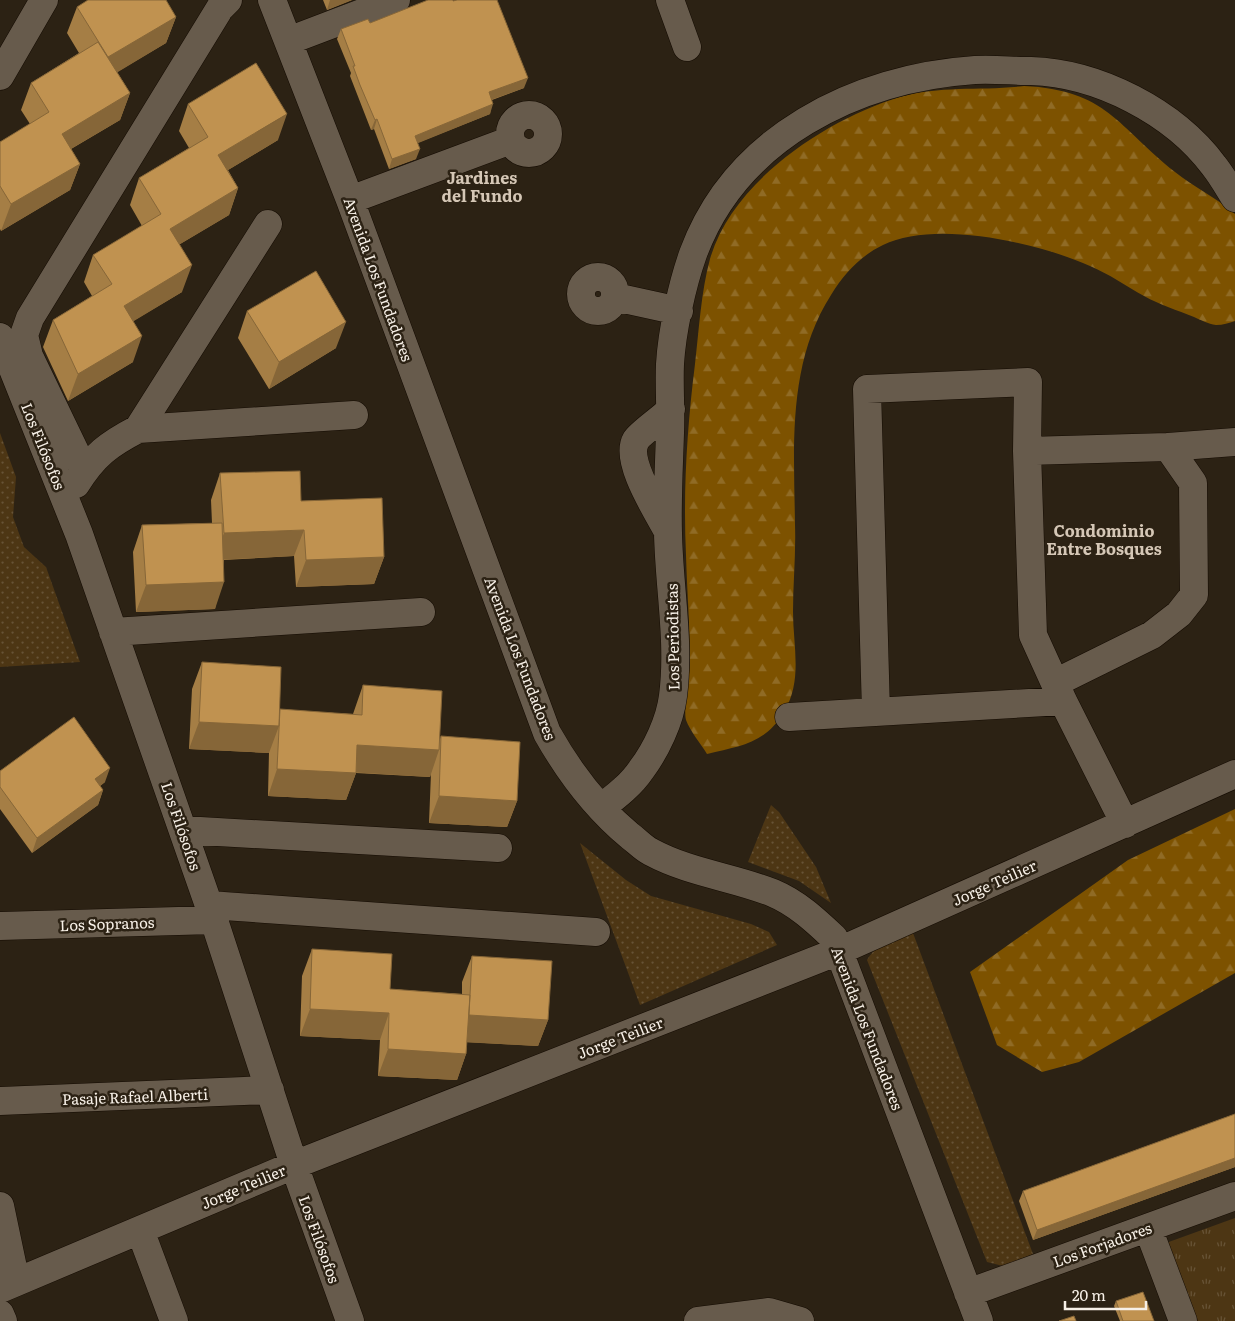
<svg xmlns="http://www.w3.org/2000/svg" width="1235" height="1321" font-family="Literata,serif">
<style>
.grass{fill:url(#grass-dots)}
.forest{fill:url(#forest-firs)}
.park{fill:url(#park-tufts)}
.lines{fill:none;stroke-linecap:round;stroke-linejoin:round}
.minor-casing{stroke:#140b02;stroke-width:29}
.minor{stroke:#675b4c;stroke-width:28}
.wall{fill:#a57e45}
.shaded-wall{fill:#866638}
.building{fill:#c09250;stroke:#866638}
.labels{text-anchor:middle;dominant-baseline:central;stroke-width:5;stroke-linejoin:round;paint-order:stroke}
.street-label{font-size:15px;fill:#f7f0e7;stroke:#2c2214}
.neighbourhood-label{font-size:16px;font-weight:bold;fill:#d5c7b6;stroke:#2c2214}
</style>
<defs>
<pattern id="grass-dots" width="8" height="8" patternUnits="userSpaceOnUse" patternTransform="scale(1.25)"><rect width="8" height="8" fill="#4d3614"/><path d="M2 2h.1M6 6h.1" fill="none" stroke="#675336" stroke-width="1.8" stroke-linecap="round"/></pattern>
<pattern id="forest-firs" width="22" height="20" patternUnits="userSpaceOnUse" patternTransform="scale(1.25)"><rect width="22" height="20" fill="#7d5200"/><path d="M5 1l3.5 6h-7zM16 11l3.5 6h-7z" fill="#906b25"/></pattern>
<pattern id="park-tufts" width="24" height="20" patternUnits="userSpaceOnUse" patternTransform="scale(1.25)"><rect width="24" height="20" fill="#4d3614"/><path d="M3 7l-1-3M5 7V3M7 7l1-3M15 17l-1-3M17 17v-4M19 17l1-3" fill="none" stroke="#675336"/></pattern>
</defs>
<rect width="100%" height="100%" fill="#2c2214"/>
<path class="grass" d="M0 433 16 477 13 517 24 547 46 567 80 662 0 667Z
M771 805 779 812 816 867 831 903 799 881 748 862Z
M580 843 626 880 651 896 751 924 769 932 777 945 640 1005Z
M913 933 1033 1254 1003 1266 987 1262 867 960C878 942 893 939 913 933Z"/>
<path class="forest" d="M1024 86C1107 90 1117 126 1175 172 1194 187 1217 198 1235 214V321C1229 323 1223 325 1216 325 1208 324 1201 320 1194 317 1177 310 1160 305 1144 296 1126 286 1109 274 1090 266 1039 243 935 219 883 245 860 256 844 274 831 295 787 364 794 447 795 525 796 554 793 583 793 612 793 646 803 680 784 712 765 744 740 746 707 754 701 744 690 731 686 720 683 708 690 676 690 662 690 627 687 591 686 555 683 492 687 428 695 364 699 330 701 292 710 259 732 181 827 119 900 97 941 85 982 91 1024 86Z
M1235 809V973L1079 1062 1042 1072 997 1045 970 972 1128 860Z"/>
<path class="park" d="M1235 1218V1321H1193L1166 1243Z"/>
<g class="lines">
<defs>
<path id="minor" d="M272 0 350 200 547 733C569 772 595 807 630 836 637 841 643 848 651 852 690 873 733 877 773 893 797 903 816 921 834 938L979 1321
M670 0 687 47
M288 41 396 0
M0 76 44 0
M510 134a19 19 0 1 1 38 0a19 19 0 1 1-38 0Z
M350 200 511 140
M581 294a17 17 0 1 1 34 0a17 17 0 1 1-34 0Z
M615 297 679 311
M0 337 79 534 214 920 294 1165 350 1321
M138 429 268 224
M1168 447 1235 442
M1027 451 1168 447 1193 483 1194 595 1179 614 1152 635 1055 683
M84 470 29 356 24 335 30 318 220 8 228 0
M76 484C94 455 109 444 138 429L354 415
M667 530C657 511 624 460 636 440 640 433 663 418 671 409
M113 632 421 612
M876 712 867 389 1028 382 1027 451 1033 635 1063 701 1125 824
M789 717 1063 701
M601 808C615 797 631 785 641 770 656 750 670 721 673 696 680 642 669 587 668 533 667 500 669 466 670 433 671 410 669 387 670 364 672 331 682 285 693 254 736 137 856 78 975 70 994 69 1013 71 1031 71 1098 73 1174 112 1214 166 1222 176 1228 187 1235 198
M183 830 498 848
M209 905 596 932
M0 926 214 920
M0 1101 270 1090
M0 1206 16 1282
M1148 1228 1183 1321
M140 1230 174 1321
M0 1289 294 1165 839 951 1235 774
M968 1293 1235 1196
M0 1314 3 1321
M698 1321 769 1312 800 1321"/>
</defs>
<use href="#minor" class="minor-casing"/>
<use href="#minor" class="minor"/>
</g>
<path class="wall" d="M323 0H352L327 10Z
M453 1 524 88 492 100 490 114 417 143 416 159 389 169 374 129 371 130 350 76 351 73 337 39 341 29 370 23Z
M77 7 176 17 166 43 117 72 130 93 120 120 71 149 80 164 70 190 1 231 0 229V142L30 124 21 110 31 83 79 53 67 33Z
M188 104 278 140 228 170 238 188 229 215 180 244 182 292 133 321V362L68 401 43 347 53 320 92 296 84 282 93 255 142 226 130 205 139 178 189 148 179 131Z
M247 311 336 348 269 389 238 338Z
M220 473 301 501 384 557 374 584 296 587 294 556 224 560 215 609 136 612 133 552 142 525 212 523 211 500Z
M202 662 279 710 353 714 363 685 440 739 441 736 517 801 507 827 429 823 431 773 430 777 356 773 346 800 268 796 269 752V753L189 749 192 689Z
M0 771 105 782 100 786 103 790 98 805 32 853 0 809Z
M312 949 390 989 462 994V982L472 956 548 1020 538 1046 467 1042 466 1054 457 1080 378 1076 380 1040 300 1036 302 976Z
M1235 1114V1167L1033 1240 1019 1201 1023 1191Z
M1116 1301 1154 1321H1120L1114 1306Z"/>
<path class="shaded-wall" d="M330 0H352L327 10Z
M176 17 166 43 98 84 108 57Z
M528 78 524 88 485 102 489 92Z
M130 93 120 120 52 160 62 134Z
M493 104 490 114 411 146 415 136Z
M287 114 278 140 208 182 218 155Z
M377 119 374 129 371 130 375 120Z
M420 149 416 159 389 169 392 159Z
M80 164 70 190 1 231 11 204Z
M238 188 229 215 160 256 170 229Z
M192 265 182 292 114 333 124 306Z
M346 322 336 348 269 389 279 362Z
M142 336 133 362 68 401 78 374Z
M304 530 294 556 214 560 224 533Z
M384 557 374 584 296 587 306 560Z
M224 582 215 609 136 612 146 585Z
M199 722 279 726 269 753 189 749Z
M357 745 439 750 430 777 348 772Z
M110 768 105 782 90 794 95 779Z
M277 769 356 773 346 800 268 796Z
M103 790 98 805 32 853 37 838Z
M439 796 517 801 507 827 429 823Z
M310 1009 389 1013 380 1040 300 1036Z
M469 1015 548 1020 538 1046 460 1042Z
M388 1049 466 1054 457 1080 378 1076Z
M1235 1158V1167L1033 1240 1037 1230Z"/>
<path class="building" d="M88 0H166L176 17 108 57 77 7Z
M428 0H453V1L457 0H497L528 78 489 92 493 104 415 136 420 149 392 159 377 119 375 120 360 85 353 66H355L341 29 368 19 370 23Z
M98 42 130 93 62 134 80 164 11 204 0 186V142L49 112 31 83Z
M256 63 287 114 218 155 238 188 170 229 192 265 124 306 142 336 78 374 53 320 112 284 93 255 161 214 139 178 208 137 188 104Z
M316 271 346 322 279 362 247 311Z
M300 471 301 501 382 498 384 557 306 560 304 530 224 533 220 473Z
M222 523 224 582 146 585 142 525Z
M202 662 281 667 279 726 199 722Z
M363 685 442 691 439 750 357 745 356 773 277 769 280 709 362 715Z
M74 717 110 768 95 779 103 790 37 838 0 787V771Z
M441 736 520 742 517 801 439 796Z
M312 949 392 954 390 989 470 995 466 1054 388 1049 389 1013 310 1009Z
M472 956 552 961 548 1020 469 1015Z
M1235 1114V1158L1037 1230 1023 1191Z
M1143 1292 1154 1321H1123L1116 1301Z
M1074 1316 1076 1321H1059Z"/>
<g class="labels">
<g class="street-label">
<text transform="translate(379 279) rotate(70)">Avenida Los Fundadores</text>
<text transform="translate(44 446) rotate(68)">Los Filósofos</text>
<text transform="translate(672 637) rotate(-91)">Los Periodistas</text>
<text transform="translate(521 658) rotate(69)">Avenida Los Fundadores</text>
<text transform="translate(182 826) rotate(71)">Los Filósofos</text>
<text transform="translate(994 882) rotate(-24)">Jorge Teilier</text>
<text transform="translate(107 923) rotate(-2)">Los Sopranos</text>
<text transform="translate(868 1028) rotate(69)">Avenida Los Fundadores</text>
<text transform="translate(620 1037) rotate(-21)">Jorge Teilier</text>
<text transform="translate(135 1096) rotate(-2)">Pasaje Rafael Alberti</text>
<text transform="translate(243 1186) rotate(-23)">Jorge Teilier</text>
<text transform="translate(320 1239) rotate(70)">Los Filósofos</text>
<text transform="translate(1102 1244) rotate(-20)">Los Forjadores</text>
</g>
<g class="neighbourhood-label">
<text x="482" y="177">Jardines<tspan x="482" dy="18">del Fundo</tspan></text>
<text x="1104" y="530">Condominio<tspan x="1104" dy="18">Entre Bosques</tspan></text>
</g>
</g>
<path d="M1065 1301v8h81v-8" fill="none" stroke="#f7f0e7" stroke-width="2.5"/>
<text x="1072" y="1301" font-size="15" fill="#f7f0e7" stroke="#2c2214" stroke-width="4" paint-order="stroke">20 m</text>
</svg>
